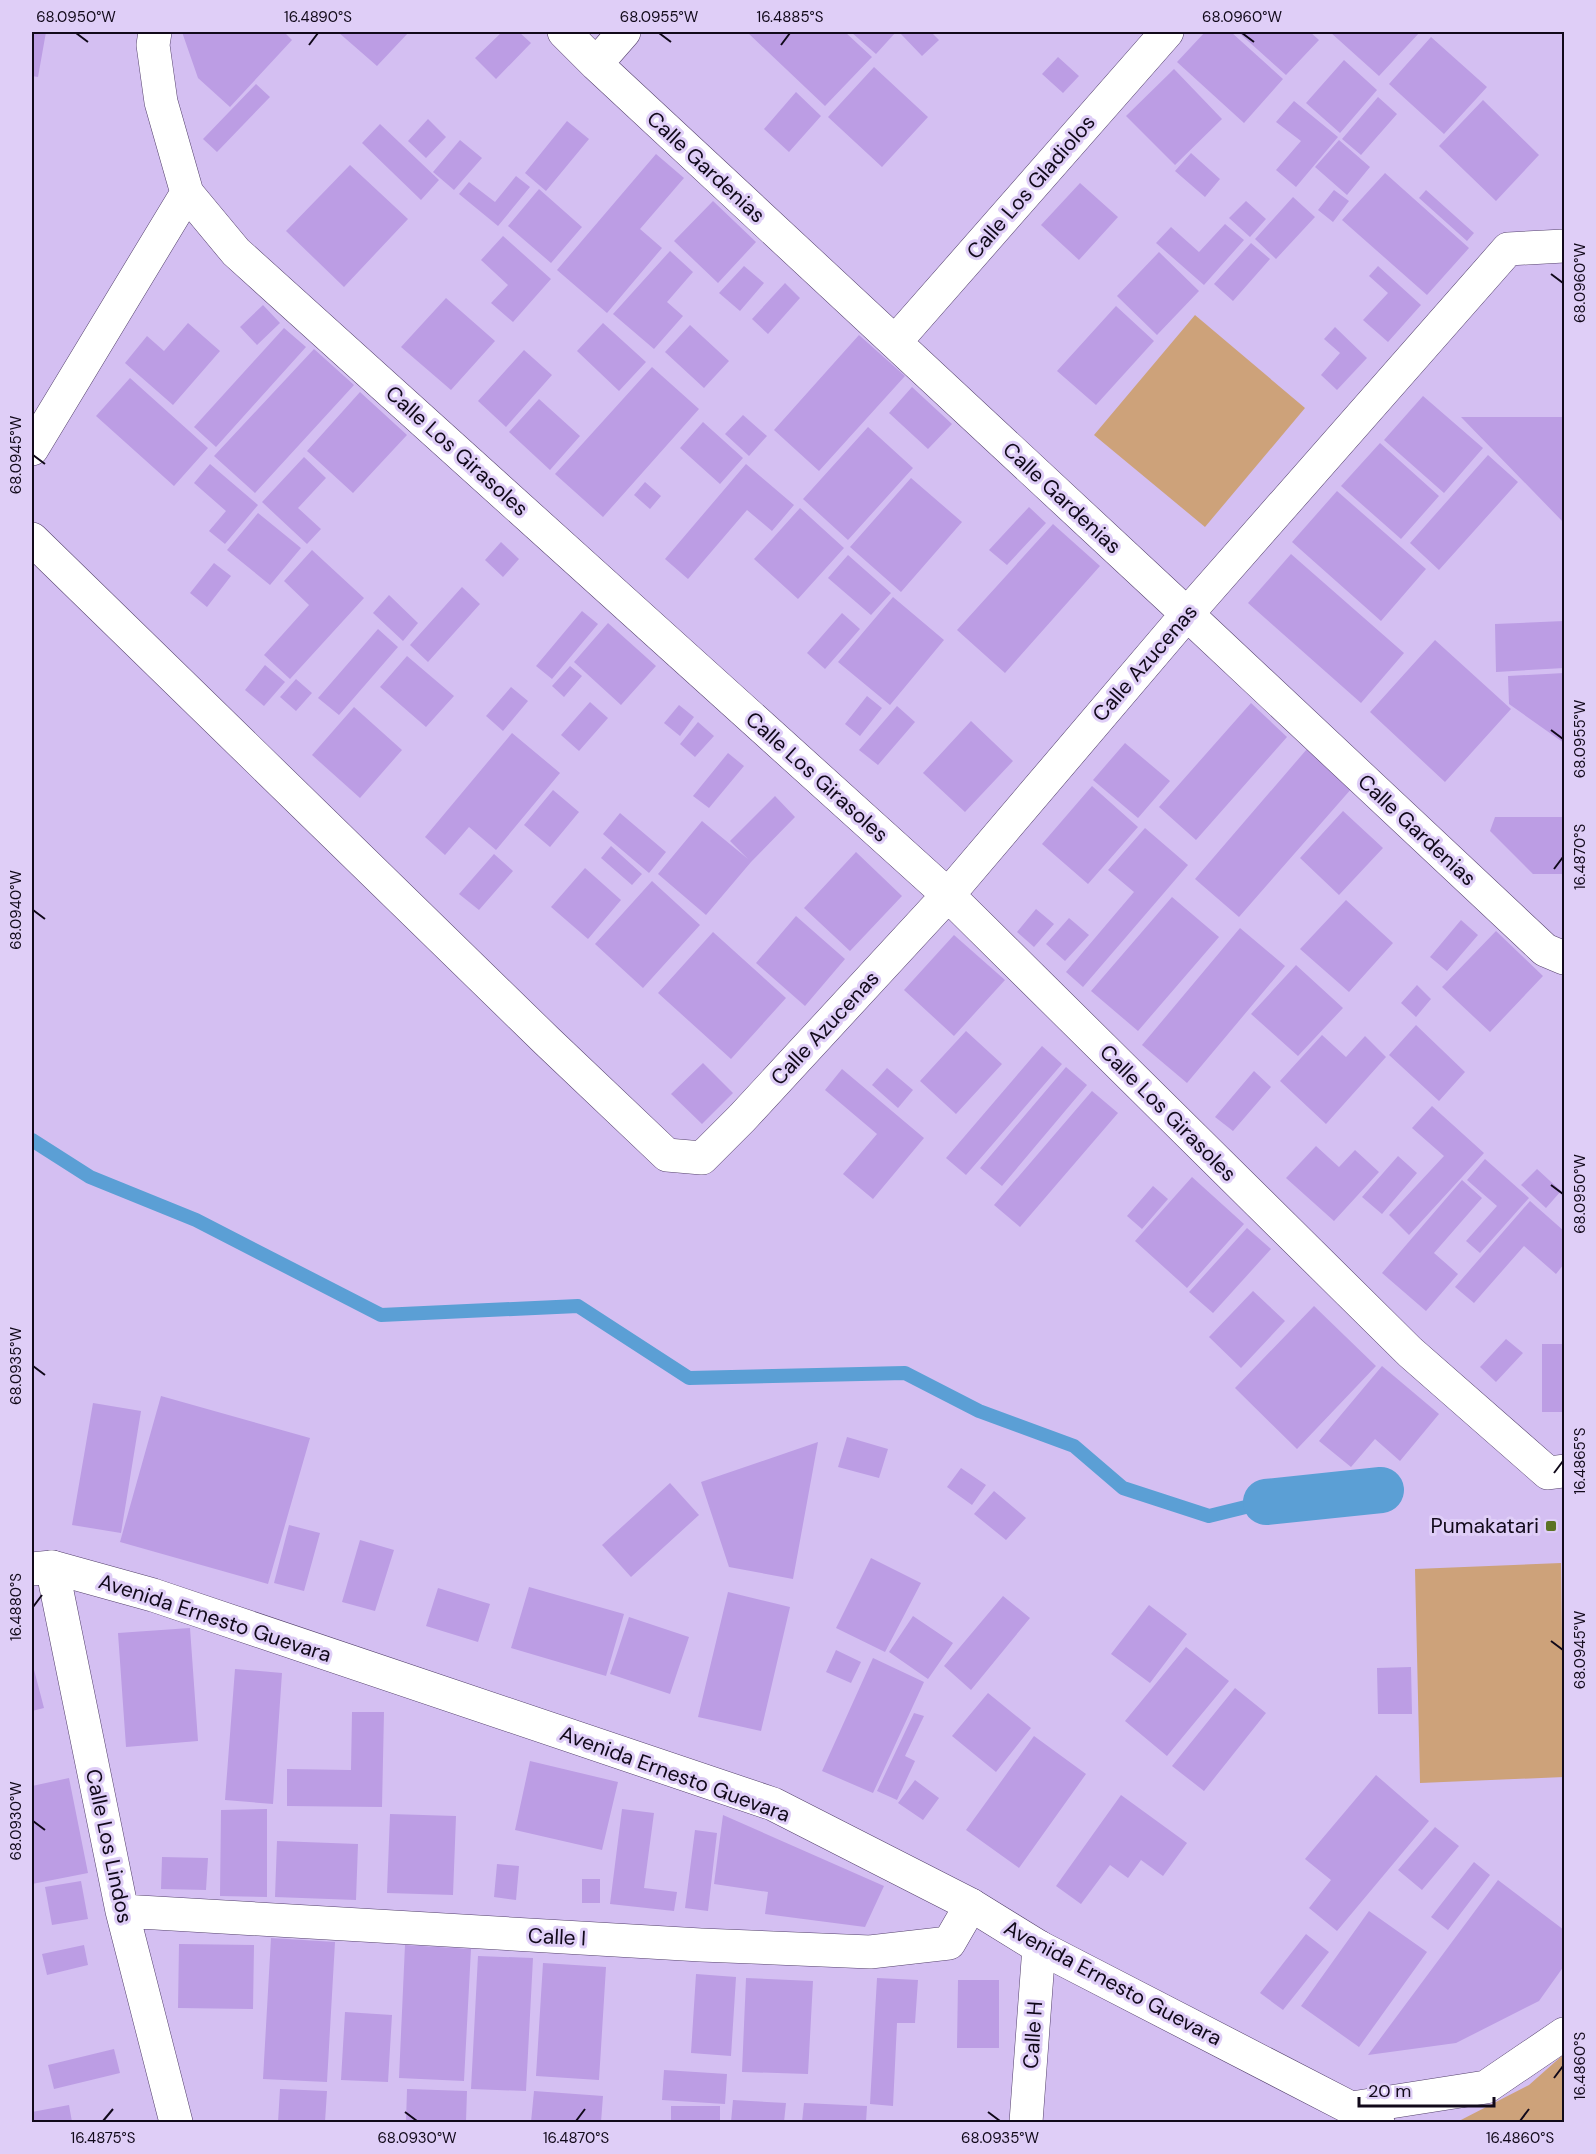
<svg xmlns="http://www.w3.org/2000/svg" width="1596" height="2154" font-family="'DM Sans',sans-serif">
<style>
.green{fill:#cda27a}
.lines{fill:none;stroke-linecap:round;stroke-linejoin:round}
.stream{stroke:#5b9fd5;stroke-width:14}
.canal{stroke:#5b9fd5;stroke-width:46}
.building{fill:#bc9de4}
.street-casing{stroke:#54416c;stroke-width:34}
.secondary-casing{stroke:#54416c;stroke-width:34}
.street{stroke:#fff;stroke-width:33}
.secondary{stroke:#fff;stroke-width:33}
.ticks{fill:none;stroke:#11091a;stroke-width:2}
.poi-dot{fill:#5c7324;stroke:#dfcef7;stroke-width:2}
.labels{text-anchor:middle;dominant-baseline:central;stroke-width:6;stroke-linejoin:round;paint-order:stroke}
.street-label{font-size:21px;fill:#11091a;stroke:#dfcef7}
.poi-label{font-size:21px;fill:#11091a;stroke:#dfcef7;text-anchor:end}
.neatline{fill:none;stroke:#11091a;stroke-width:2}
.ticks-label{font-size:15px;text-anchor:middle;fill:#11091a}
</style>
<rect width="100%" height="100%" fill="#d4bff2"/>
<path class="green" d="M1195 315 1305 408 1205 527 1094 435Z
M1561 1563 1564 1777 1420 1783 1415 1569Z
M1564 2054V2122H1457L1529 2085Z"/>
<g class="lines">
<path class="stream" d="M32 1140 90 1177 196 1220 381 1315 578 1306 689 1378 905 1373 979 1411 1074 1446 1123 1488 1209 1516 1266 1502"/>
<path class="canal" d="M1266 1502 1381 1490"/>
</g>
<path class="building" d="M32 32H46L38 77 32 76Z
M182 32H284L292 40 230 107 198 78Z
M338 32H409L377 66Z
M502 32H519L531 43 496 79 475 58Z
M747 32H845L872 57 825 106Z
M851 32H896L876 54Z
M901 32H931L939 40 922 56 900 33Z
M1205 32H1231L1283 79 1244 123 1177 62Z
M1238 32H1310L1319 40 1286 75Z
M1330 32H1420L1379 76Z
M1431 37 1487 87 1444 134 1389 84Z
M1058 57 1079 76 1063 93 1042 74Z
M1344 60 1377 90 1340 133 1306 103Z
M874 67 928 117 882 167 828 117Z
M1174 69 1222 119 1175 165 1126 116Z
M256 84 270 97 217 152 203 139Z
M796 92 821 116 789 152 764 129Z
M1378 97 1397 114 1361 155 1342 139Z
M1483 100 1539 155 1496 201 1439 146Z
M1294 101 1338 137 1296 187 1276 170 1301 141 1276 122Z
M428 119 446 137 426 158 408 141Z
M567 121 589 139 546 191 525 173Z
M380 124 439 180 421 200 362 143Z
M460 140 482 158 454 190 433 172Z
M1339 140 1370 167 1347 195 1315 167Z
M1191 153 1220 179 1205 197 1175 171Z
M656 154 684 178 640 229 662 248 607 313 557 270Z
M350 165 408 219 344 287 286 231Z
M1385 173 1469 248 1427 295 1342 220Z
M516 176 530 187 498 226 459 194 469 182 495 202Z
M1080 183 1118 217 1079 260 1041 225Z
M539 189 582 227 551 263 508 226Z
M1334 190 1349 201 1333 222 1318 210Z
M1426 190 1474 233 1467 241 1419 198Z
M1293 197 1315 217 1276 259 1255 239Z
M713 201 756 242 718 283 674 241Z
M1246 201 1266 219 1250 237 1229 218Z
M1225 224 1244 240 1204 285 1156 243 1171 227 1199 252Z
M503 236 551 279 513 322 491 303 508 285 481 260Z
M1251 243 1270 259 1233 301 1214 284Z
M670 251 693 272 667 302 683 316 654 349 613 314Z
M1159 252 1199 291 1157 335 1117 296Z
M744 266 764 283 740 311 719 293Z
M1378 266 1421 305 1388 342 1363 320 1388 293 1369 276Z
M785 283 800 298 768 334 752 319Z
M446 298 495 341 451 390 401 347Z
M263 305 280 323 257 345 240 327Z
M1116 306 1154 341 1096 405 1057 371Z
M188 323 220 351 173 405 125 363 147 336 164 351Z
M603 323 646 362 619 391 577 351Z
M690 325 729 361 704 388 665 352Z
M1335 327 1367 358 1337 390 1321 375 1340 353 1324 339Z
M284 328 306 347 216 447 194 427Z
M859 335 905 376 819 471 774 430Z
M314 349 354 385 255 493 214 456Z
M524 350 552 375 506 427 478 401Z
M652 367 699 409 603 517 555 474Z
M130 378 208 448 174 486 96 416Z
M912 387 952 424 928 449 889 413Z
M360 392 407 435 353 493 307 451Z
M1423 396 1483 448 1444 493 1384 440Z
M539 399 580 436 550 470 509 432Z
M743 415 767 436 749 456 725 434Z
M1461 417H1564V523Z
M703 422 743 458 720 484 680 448Z
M868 427 913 468 848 540 803 499Z
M1380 443 1439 496 1401 539 1341 486Z
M1488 455 1518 482 1439 570 1410 543Z
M304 457 326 478 298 508 321 529 307 544 262 502Z
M210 464 258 505 225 544 209 531 226 511 194 483Z
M746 464 794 505 772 531 747 510 688 579 665 559Z
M911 478 962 522 901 592 850 547Z
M645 482 661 496 650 509 634 495Z
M1337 491 1426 569 1381 621 1292 542Z
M1029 507 1046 523 1007 565 989 550Z
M800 508 844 548 798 599 754 559Z
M258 513 301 548 270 585 227 550Z
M1053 524 1100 566 1005 673 957 630Z
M501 542 519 559 503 577 485 560Z
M312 550 364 598 290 679 264 655 309 605 284 581Z
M1291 554 1404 653 1361 703 1248 603Z
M848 555 891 593 871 615 828 578Z
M214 563 231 576 207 607 190 593Z
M462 587 480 604 428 662 410 645Z
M389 595 418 623 403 641 373 613Z
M893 597 944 640 890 705 838 662Z
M582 611 598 624 552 679 536 666Z
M842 613 860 629 825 669 807 653Z
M1564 621V668L1496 672 1495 624Z
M608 623 656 666 621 705 574 662Z
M378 629 398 647 339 715 318 698Z
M1435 640 1511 709 1445 782 1370 712Z
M407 656 454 696 426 727 380 687Z
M265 665 285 682 264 706 245 690Z
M570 666 582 676 564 697 552 686Z
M1564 673V743L1509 704 1508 676Z
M296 679 312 693 296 711 280 697Z
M511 687 528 701 503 731 486 716Z
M867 696 882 708 860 736 845 724Z
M590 702 608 718 579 751 561 735Z
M1251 703 1287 737 1196 840 1159 807Z
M679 705 694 717 680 736 664 723Z
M897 706 915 722 878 765 859 750Z
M354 707 402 750 360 798 312 755Z
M971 721 1013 761 965 812 923 773Z
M698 722 714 736 695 757 680 744Z
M512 733 560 773 496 850 469 827 445 855 425 837Z
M1125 743 1170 781 1138 818 1093 780Z
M1307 749 1352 788 1239 917 1195 879Z
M728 753 744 766 709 808 693 796Z
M1092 786 1138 827 1088 884 1042 844Z
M553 790 579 812 550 847 524 825Z
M775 796 795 817 751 862 706 915 658 874 702 821 748 859 730 841Z
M1343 811 1383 848 1339 895 1300 858Z
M620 813 666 852 649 873 603 834Z
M1495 817H1564V874H1533L1490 831Z
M1145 828 1188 865 1083 987 1066 972 1134 892 1108 870Z
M611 846 642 874 632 885 601 858Z
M856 852 902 896 850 951 804 908Z
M494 854 513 871 479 910 459 894Z
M585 868 621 900 588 939 551 907Z
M652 881 700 925 643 988 595 944Z
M1172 897 1219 937 1138 1031 1091 991Z
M1346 900 1393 943 1349 992 1300 949Z
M1036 909 1054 924 1034 947 1017 932Z
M796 916 845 959 805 1006 756 963Z
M1069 918 1089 935 1065 961 1046 944Z
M1461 920 1478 935 1447 971 1430 957Z
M1240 928 1285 966 1187 1083 1142 1045Z
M1496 931 1543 976 1490 1032 1442 987Z
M713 932 786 998 731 1059 658 993Z
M954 935 1005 980 954 1036 904 990Z
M1296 965 1343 1008 1298 1056 1251 1014Z
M1417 985 1431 999 1416 1017 1401 1003Z
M1416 1025 1465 1072 1439 1101 1389 1055Z
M966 1031 1002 1064 956 1114 920 1081Z
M1322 1035 1346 1057 1365 1036 1386 1057 1326 1124 1280 1081Z
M1042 1046 1062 1064 966 1175 946 1158Z
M703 1063 733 1093 702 1124 671 1094Z
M1066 1067 1087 1085 1002 1186 980 1168Z
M887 1068 913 1090 898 1108 872 1085Z
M842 1069 924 1138 873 1199 843 1174 877 1134 825 1090Z
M1254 1071 1271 1087 1233 1131 1215 1117Z
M1092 1091 1118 1113 1020 1227 994 1205Z
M1432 1106 1484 1153 1409 1235 1389 1215 1444 1156 1412 1128Z
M1316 1146 1339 1167 1355 1150 1379 1172 1334 1221 1286 1178Z
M1398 1156 1417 1173 1382 1214 1362 1197Z
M1485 1159 1529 1198 1480 1253 1466 1241 1497 1206 1467 1180Z
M1537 1169 1561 1191 1546 1208 1521 1185Z
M1192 1177 1244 1224 1187 1288 1135 1241Z
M1462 1180 1482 1198 1434 1253 1458 1274 1426 1311 1382 1273Z
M1153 1186 1168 1199 1142 1229 1127 1216Z
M1530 1201 1564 1231V1264L1556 1274 1524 1246 1474 1303 1455 1287Z
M1247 1228 1271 1249 1213 1313 1189 1292Z
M1253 1291 1285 1321 1241 1368 1209 1337Z
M1314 1306 1376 1366 1297 1449 1235 1388Z
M1506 1339 1523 1353 1496 1382 1480 1367Z
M1542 1344H1564V1412H1542Z
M1382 1366 1439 1414 1400 1461 1375 1439 1351 1467 1319 1441Z
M161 1396 310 1438 268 1584 120 1542Z
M93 1403 141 1411 121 1533 72 1525Z
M847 1437 888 1449 879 1478 838 1467Z
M818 1442 793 1579 729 1567 701 1482Z
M961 1468 986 1485 972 1505 947 1487Z
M670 1483 699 1515 631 1577 602 1545Z
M994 1491 1026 1518 1006 1540 974 1514Z
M289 1525 320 1533 304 1591 274 1583Z
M360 1540 394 1550 375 1611 342 1602Z
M871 1558 921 1583 885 1652 836 1628Z
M529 1587 624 1614 606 1676 511 1648Z
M438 1588 490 1604 478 1642 426 1626Z
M728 1592 790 1607 761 1731 698 1717Z
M1003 1596 1030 1618 971 1690 944 1666Z
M1149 1605 1187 1634 1150 1683 1111 1654Z
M913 1616 953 1643 928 1679 889 1652Z
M629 1617 689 1637 670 1694 610 1674Z
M190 1628 198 1741 126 1747 118 1633Z
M1186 1647 1229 1681 1167 1756 1125 1721Z
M836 1650 861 1662 851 1683 826 1672Z
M873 1658 924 1682 873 1793 822 1771Z
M32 1662 44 1708 32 1711Z
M1411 1667 1412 1714H1378L1377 1668Z
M235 1669 282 1673 273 1804 225 1800Z
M1235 1688 1266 1713 1204 1791 1172 1766Z
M988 1693 1031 1728 996 1772 952 1736Z
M352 1712H384L382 1807 287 1806V1769L351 1770Z
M914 1713 924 1716 905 1756 915 1761 897 1800 877 1791Z
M1034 1736 1086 1774 1019 1868 966 1830Z
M530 1761 618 1782 602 1850 515 1830Z
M1376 1775 1429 1821 1337 1931 1309 1908 1331 1880 1305 1859Z
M69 1778 88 1873 32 1884V1786Z
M915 1780 939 1798 923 1820 898 1803Z
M1121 1795 1187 1843 1163 1876 1141 1860 1128 1878 1110 1865 1081 1904 1056 1886Z
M267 1809V1897L220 1896 221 1810Z
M622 1809 654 1813 644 1888 677 1892 674 1911 610 1904Z
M390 1814 456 1816 453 1895 387 1893Z
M723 1815 884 1886 865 1927 765 1914 768 1892 714 1884Z
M1435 1827 1459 1846 1422 1890 1398 1870Z
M695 1830 717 1833 708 1911 685 1908Z
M277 1841 358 1844 356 1900 275 1897Z
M162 1857 208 1858 206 1890 161 1889Z
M1474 1862 1490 1875 1448 1930 1431 1917Z
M497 1864 519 1866 516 1900 494 1897Z
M582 1879H600V1903H582Z
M1498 1880 1564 1930V1966L1539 2001 1456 2043 1368 2055Z
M81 1881 88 1919 52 1925 45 1887Z
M1369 1911 1427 1952 1359 2047 1301 2006Z
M1306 1934 1329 1952 1283 2010 1260 1993Z
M271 1938 335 1942 327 2082 263 2079Z
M179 1944 254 1945 253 2009 178 2008Z
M84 1945 88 1965 47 1975 42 1954Z
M405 1945 471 1949 464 2081 399 2078Z
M478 1956 533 1958 526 2091 471 2089Z
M543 1963 606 1967 599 2080 536 2076Z
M696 1974 736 1977 731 2056 691 2053Z
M746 1978 813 1981 808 2074 742 2072Z
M877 1978 918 1980 915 2023H897L893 2106 870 2104Z
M958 1980H999V2048H957Z
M345 2012 392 2015 388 2082 341 2080Z
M114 2049 120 2073 54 2089 48 2065Z
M664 2070 727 2074 725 2104 662 2100Z
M280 2089 327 2091 325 2122H278Z
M407 2089 467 2091 466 2122H406Z
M534 2091 603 2096 601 2122H531Z
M733 2100 786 2103 784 2122H731Z
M804 2103 867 2106 866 2122H802Z
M69 2105 72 2122H32V2112Z
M671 2106H720V2122H671Z"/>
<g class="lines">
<defs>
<path id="street" d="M155 32 153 45 161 102 187 193 236 252 948 895 1410 1352 1548 1473 1564 1471
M564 32 596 64 1187 614 1545 950 1564 958
M596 64 624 32
M895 342 1167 32
M32 449 187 193
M32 539 547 1041 667 1155 702 1158 742 1118 948 895 1187 614 1508 249 1564 246
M52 1567 122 1911 176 2122
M122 1911 701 1945 870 1952 949 1943 971 1905
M1026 2122 1039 1947"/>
<path id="secondary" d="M32 1569 52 1567 153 1595 773 1804 971 1905 1039 1947 1378 2122
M1352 2108 1486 2087 1564 2034"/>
</defs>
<use href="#street" class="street-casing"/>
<use href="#secondary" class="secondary-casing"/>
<use href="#street" class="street"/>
<use href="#secondary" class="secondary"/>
</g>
<path class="ticks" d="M76 33 88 42M659 33 671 42M1242 33 1254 42M309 45 318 33M781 45 790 33M1551 274 1563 283M33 455 45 464M1551 730 1563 739M1554 869 1563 857M33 910 45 919M1551 1185 1563 1194M33 1366 45 1375M1554 1473 1563 1461M33 1607 42 1595M1551 1641 1563 1650M33 1821 45 1830M1554 2078 1563 2066M405 2112 417 2121M988 2112 1000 2121M103 2121 113 2109M576 2121 585 2109M1520 2121 1529 2109"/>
<rect class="poi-dot" x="1545" y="1520" width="12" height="12" rx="3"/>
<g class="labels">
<g class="street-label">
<text transform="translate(706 167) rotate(43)">Calle Gardenias</text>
<text transform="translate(1031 187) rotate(-49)">Calle Los Gladiolos</text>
<text transform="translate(457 451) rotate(42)">Calle Los Girasoles</text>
<text transform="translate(1062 498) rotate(43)">Calle Gardenias</text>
<text transform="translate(1145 663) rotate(-49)">Calle Azucenas</text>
<text transform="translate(817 777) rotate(42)">Calle Los Girasoles</text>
<text transform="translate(1417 830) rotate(43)">Calle Gardenias</text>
<text transform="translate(825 1028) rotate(-47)">Calle Azucenas</text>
<text transform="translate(1168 1113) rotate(45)">Calle Los Girasoles</text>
<text transform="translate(215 1618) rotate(18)">Avenida Ernesto Guevara</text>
<text transform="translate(675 1774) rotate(20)">Avenida Ernesto Guevara</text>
<text transform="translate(109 1846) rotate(78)">Calle Los Lindos</text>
<text transform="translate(557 1937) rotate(3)">Calle I</text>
<text transform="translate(1113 1983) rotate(28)">Avenida Ernesto Guevara</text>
<text transform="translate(1033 2035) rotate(-86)">Calle H</text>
</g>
<g class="poi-label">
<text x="1539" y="1526">Pumakatari</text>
</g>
</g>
<rect width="1596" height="2154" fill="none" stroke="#dfcef7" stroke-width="66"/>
<path d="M1359 2097v9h135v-9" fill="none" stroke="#11091a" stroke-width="3"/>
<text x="1368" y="2097" font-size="18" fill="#11091a" stroke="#dfcef7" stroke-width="4.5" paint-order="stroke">20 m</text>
<rect x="33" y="33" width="1530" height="2088" class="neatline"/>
<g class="ticks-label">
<text x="76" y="22">68.0950°W</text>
<text x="318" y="22">16.4890°S</text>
<text x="659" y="22">68.0955°W</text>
<text x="790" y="22">16.4885°S</text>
<text x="1242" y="22">68.0960°W</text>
<text transform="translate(1580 283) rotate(-90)" y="5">68.0960°W</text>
<text transform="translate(16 455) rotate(-90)" y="5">68.0945°W</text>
<text transform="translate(1580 739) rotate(-90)" y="5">68.0955°W</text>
<text transform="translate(1580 857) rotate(-90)" y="5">16.4870°S</text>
<text transform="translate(16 910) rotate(-90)" y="5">68.0940°W</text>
<text transform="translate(1580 1194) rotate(-90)" y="5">68.0950°W</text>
<text transform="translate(16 1366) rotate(-90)" y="5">68.0935°W</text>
<text transform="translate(1580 1461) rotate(-90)" y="5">16.4865°S</text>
<text transform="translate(16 1607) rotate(-90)" y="5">16.4880°S</text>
<text transform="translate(1580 1650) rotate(-90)" y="5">68.0945°W</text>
<text transform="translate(16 1821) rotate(-90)" y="5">68.0930°W</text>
<text transform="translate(1580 2066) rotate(-90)" y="5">16.4860°S</text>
<text x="103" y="2143">16.4875°S</text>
<text x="417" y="2143">68.0930°W</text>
<text x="576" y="2143">16.4870°S</text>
<text x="1000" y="2143">68.0935°W</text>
<text x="1520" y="2143">16.4860°S</text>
</g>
</svg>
